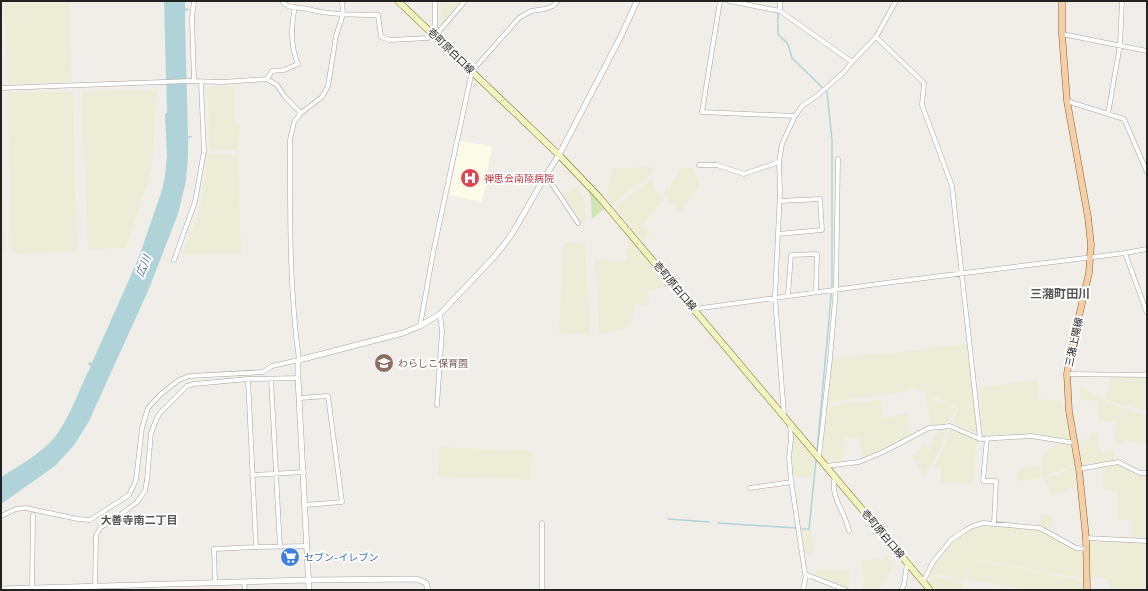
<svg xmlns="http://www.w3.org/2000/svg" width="1148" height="591" font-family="'Titillium Web','Noto Sans JP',sans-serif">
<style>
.education{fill:#fcfbe7}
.farmland{fill:#ededd7}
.grass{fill:#d0e5b5}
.water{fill:#afd3d9}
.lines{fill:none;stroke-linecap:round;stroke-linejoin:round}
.stream{stroke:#afd3d9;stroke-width:1.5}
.minor-casing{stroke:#a3a3a3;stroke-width:5}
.tertiary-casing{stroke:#a3a3a3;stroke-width:6}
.secondary-casing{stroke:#6d7011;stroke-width:7}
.primary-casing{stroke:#8f5c10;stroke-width:7}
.minor{stroke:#fff;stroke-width:4}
.tertiary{stroke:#fff;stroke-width:5}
.secondary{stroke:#f4f3c4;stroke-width:6}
.primary{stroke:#f3cfac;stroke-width:6}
.labels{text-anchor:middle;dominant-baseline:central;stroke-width:4;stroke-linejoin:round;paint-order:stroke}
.street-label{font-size:10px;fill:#222;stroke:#fff}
.health-label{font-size:10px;fill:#be3a42;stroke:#fff;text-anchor:start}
.education-label{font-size:10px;fill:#785e54;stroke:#fff;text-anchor:start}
.shop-label{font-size:10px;fill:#366cbe;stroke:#fff;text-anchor:start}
.water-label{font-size:11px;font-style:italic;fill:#4f799a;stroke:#fff}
.neighbourhood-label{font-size:11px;font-weight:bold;fill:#555;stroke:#fff}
.quarter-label{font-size:12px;font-weight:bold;fill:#555;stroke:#fff}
</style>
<rect width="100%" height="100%" fill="#f1eee9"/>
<path class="education" d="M460 141 492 146 482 202 449 195Z"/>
<path class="farmland" d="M4 1H69L72 82 8 84Z
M440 1H462L441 28Z
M235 86 234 123 240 126 237 150H209L208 87Z
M157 90 152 168 126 248 88 249 81 92Z
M7 92H73L77 251 12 253Z
M1 93 5 254H1Z
M207 155H238L241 254 182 255 201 206Z
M653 167 652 174 612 204 606 195 613 168Z
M680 168H694L699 186 680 212 663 195 667 187 670 189Z
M653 178 655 188 663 200 643 225 650 233 643 241 615 207Z
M577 187 584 199 586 220 582 224 563 195Z
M629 238 671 286 648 290 649 306 635 304 631 326 599 334 595 259 626 262Z
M564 242 585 244 590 335 559 332Z
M968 343 978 432 975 433 953 423 958 408 914 388 898 393 827 402 830 359 910 351Z
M1111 376H1147V411L1110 402 1106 398Z
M1039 380 1037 399 1061 401 1071 441 1031 434 984 435 979 387Z
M1081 386 1110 404 1146 415 1147 444 1129 440 1117 446 1115 435 1116 423 1098 419V401L1082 400 1079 397Z
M926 396 957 409 947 423 931 426Z
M880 400 883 418 907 414 909 435 864 458 858 438H845L843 460 825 462 822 457 827 406Z
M947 428 934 462 927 470 925 479 913 456 924 444 929 451 938 429Z
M793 430 815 457 812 478 792 475 791 457 793 445Z
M950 430 957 431 978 441 975 452 973 480 970 483H940L941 468H935L934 466 943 448Z
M1091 432 1098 433V446L1104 453 1114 449 1115 461 1083 465 1078 440 1090 439Z
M1056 442 1072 445 1075 465 1042 478V460L1043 453 1046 450 1052 448Z
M439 447 532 451 531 480 438 476Z
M1117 464 1128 469 1135 475 1147 476V538L1132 537V520H1117L1118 491 1103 489V467Z
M1031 466H1040V479L1017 481 1016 473Z
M1074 467 1077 485 1052 496 1045 479Z
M1041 514 1053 516 1051 532 1039 526Z
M983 523 1040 530 1075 550 1083 552 1082 579 979 559 963 580 930 573 933 564 955 540Z
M801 530 811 531 814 553 805 555Z
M1089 541 1147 543V590H1110L1107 578 1091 577Z
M885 556 894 563 879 590H862L864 579 861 560 884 559Z
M979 560 1082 581V590H1027L966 579Z
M816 569 850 570 848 589 817 579Z
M931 575 964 582 962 590H933L928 584Z"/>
<path class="grass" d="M588 189 605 208 592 219 591 199Z"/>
<path class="water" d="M164 1H185V8L189 9V10L185 11V21L188 136H192V137L188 138V156L186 181 178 214 148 291 89 421 75 444 55 466 1 504V477C19 466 40 454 54 438 69 419 77 395 87 374L91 366 88 364 89 362 92 363 139 257 162 190 165 176 167 156 165 114 167 113Z"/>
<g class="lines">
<path class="stream" d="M778 11V34L788 44 792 58 827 92 832 140V285L817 452
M668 519 709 522
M718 523 796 528
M802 529H809L816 460"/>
<defs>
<path id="minor" d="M194 1 192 18 194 81
M282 1C287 8 293 7 301 8 306 8 311 10 316 11 337 15 358 15 378 15L381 37 390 40 428 38 433 34
M435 1V36
M720 1 702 112 795 116
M729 1 780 11 852 62
M780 11V1
M1062 34 1147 51
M435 36 465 1
M876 37 924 83 922 105 952 186 980 439
M267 79 272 71 284 70 298 64C290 46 291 26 295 7
M1 88 190 81 223 82 267 79 277 85 285 97 301 113
M1067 101 1124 119 1147 172
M1108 114 1120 45 1122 1
M699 165H717L744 174 779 162
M546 175 578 223
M778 234 822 230 820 199 780 201
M1125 253 1147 313
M174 260 195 202 204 151 201 82
M788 295 791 255 817 254 816 292
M694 309 893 282 1125 253 1147 249
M420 326 433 253 472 71 519 18 531 11 545 9 553 6 558 1
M1067 374 1145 375 1147 373
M271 379 280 547
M300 398 328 396 342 502 305 505
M437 405 442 331 440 314
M784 415 775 297 780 191 779 162 782 144 795 116 802 106 818 95 844 72 852 62 876 37 896 1
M790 423 791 439 789 457 791 480 805 574 846 590
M987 438 983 481H996L994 524
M819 457 830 359 836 289 838 159
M826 466 859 462 883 452 929 428 941 427 950 426 980 439 1031 436 1075 443
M1079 469 1118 462 1140 473H1147
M252 475 304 472
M835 477C829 496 846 513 849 531
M750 488 792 482
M1 516 16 509 26 508 78 519 90 520 129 495 136 480 142 428 148 408 161 394 179 380 189 376 263 372 272 366 299 360C289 287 290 213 290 140L294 122 301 113 322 97 328 86 336 36 343 14 342 1
M1086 538 1147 541
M256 547 307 546
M244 582 245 590
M923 582 933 562 951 540 964 531 973 526 983 523 1040 528 1076 548 1087 549
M215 583 214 549 256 547 248 379
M95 587 96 535 101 527 115 519 137 502 145 491 147 480 151 433 157 418 160 413 187 386 194 384 248 379 298 378
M32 590 33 515
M542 590V523
M803 590 806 575
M901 590 904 585 907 563"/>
<path id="tertiary" d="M1 589 309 580 417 579 426 583 428 590
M309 590 298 378V363L299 360 403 333 420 326 440 314 495 256 512 234 546 175 559 155 620 38 637 1"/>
<path id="secondary" d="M398 1 559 155 600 198 930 590"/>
<path id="primary" d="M1062 1V34L1067 101 1088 217 1091 245 1089 273 1070 355 1067 374 1069 411 1079 469 1086 538 1087 590"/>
</defs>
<use href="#minor" class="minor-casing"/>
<use href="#tertiary" class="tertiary-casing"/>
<use href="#secondary" class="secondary-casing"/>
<use href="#primary" class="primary-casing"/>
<use href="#minor" class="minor"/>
<use href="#tertiary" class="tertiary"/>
<use href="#secondary" class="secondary"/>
<use href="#primary" class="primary"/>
</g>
<defs>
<symbol id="hospital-disc" viewBox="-11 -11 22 22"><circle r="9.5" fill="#e0444e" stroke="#fff"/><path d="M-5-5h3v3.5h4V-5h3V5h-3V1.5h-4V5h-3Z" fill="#fff"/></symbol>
<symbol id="school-disc" viewBox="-11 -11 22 22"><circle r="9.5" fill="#8d6e63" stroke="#fff"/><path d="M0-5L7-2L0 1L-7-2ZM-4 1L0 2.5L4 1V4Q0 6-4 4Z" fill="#fff"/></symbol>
<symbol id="supermarket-disc" viewBox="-11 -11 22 22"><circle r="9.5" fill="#3f7fe0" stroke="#fff"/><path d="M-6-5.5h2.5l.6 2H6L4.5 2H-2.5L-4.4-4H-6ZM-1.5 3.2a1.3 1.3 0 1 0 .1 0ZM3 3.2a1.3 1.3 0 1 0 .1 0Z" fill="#fff"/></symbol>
</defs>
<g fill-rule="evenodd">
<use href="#hospital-disc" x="459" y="167" width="22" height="22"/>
<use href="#school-disc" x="373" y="352" width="22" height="22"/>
<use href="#supermarket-disc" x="279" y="546" width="22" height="22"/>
</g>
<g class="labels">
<g class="street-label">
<text transform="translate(451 51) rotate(44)">壱町原白口線</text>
<text transform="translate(675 286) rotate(50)">壱町原白口線</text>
<text transform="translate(1074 342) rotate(-78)">三潴上陽線</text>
<text transform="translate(883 534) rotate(50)">壱町原白口線</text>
</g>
<g class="health-label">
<text x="484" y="178">禅思会南陵病院</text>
</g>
<g class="education-label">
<text x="398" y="363">わらしこ保育園</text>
</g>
<g class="shop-label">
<text x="304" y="557">セブン-イレブン</text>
</g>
<g class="water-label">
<text transform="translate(143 266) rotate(-67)">広川</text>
</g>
<g class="neighbourhood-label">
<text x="139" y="520">大善寺南二丁目</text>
</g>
<g class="quarter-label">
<text x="1060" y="293">三潴町田川</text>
</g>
</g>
<rect width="1148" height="591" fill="none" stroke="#222222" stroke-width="4"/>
</svg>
